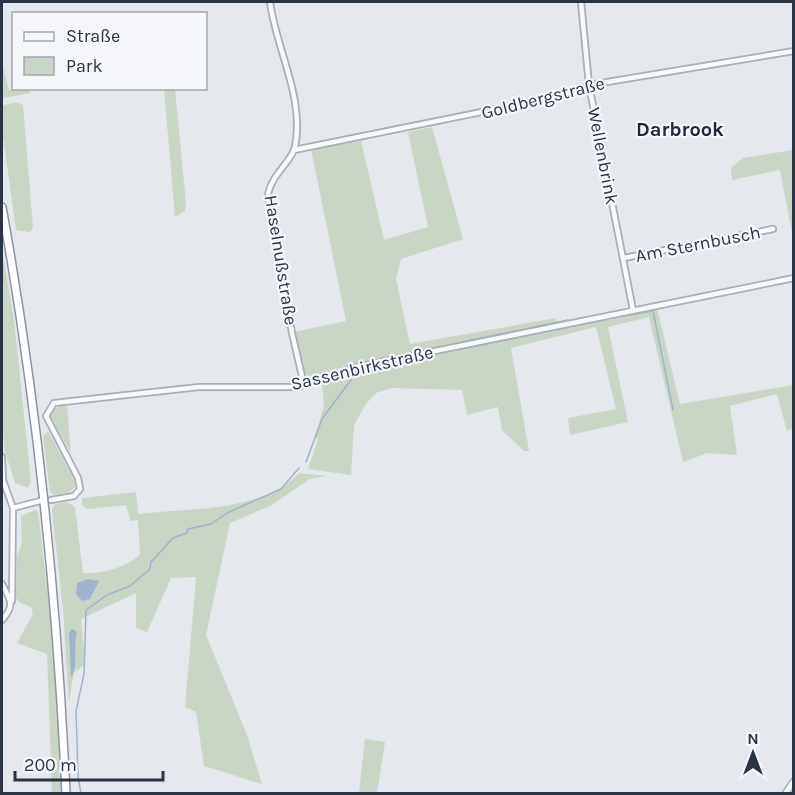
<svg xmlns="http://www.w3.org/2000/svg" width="795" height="795" font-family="Karla,sans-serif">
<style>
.green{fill:#c9d6c5}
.water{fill:#9fb4cc}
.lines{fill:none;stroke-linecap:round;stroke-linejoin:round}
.stream{stroke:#9fb4cc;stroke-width:1.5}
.minor-casing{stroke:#a9aeb7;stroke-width:8}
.tertiary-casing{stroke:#a9aeb7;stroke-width:8}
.trunk-casing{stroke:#8b94a3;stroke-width:10}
.minor{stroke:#f7f8fa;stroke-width:4.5}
.tertiary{stroke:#f7f8fa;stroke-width:5}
.trunk{stroke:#fff;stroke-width:7}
.labels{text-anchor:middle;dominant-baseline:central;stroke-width:4.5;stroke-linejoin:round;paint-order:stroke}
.street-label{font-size:18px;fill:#2b3445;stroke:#f4f6f9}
.neighbourhood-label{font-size:20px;font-weight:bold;fill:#1d2536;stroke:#f4f6f9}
</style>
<rect width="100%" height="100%" fill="#e4e7ec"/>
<path class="green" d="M2 63 9 90 28 89 31 93 3 98Z
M164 89H175L186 203 185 211 175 217Z
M16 102 23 105 33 228 30 232 16 230 2 129V106Z
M432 127 463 239 401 259 396 279 410 344 556 318 560 329 657 308 680 404 793 385V428L787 431 777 394 730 406 737 455 707 453 683 462 649 317 608 327 628 422 570 435 568 418 616 409 596 327 511 348 529 451H524L502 430 498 407 467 415 462 390 391 388 376 393 366 404 354 425 351 475 308 469 318 439 314 438 324 407 322 383 351 373 349 365 310 378 304 376 294 332 346 321 311 149 361 141 384 240 428 227 408 132Z
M793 150H794L793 238 780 170 732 180 731 168 743 158Z
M2 250 14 320 31 481 28 488 15 483 5 451 2 420Z
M65 404 67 405 71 453 50 416 52 410Z
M48 431 75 481V487L69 492 55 495 50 492 43 436Z
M299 473 327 476 310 479 270 506 230 523 206 635 247 735 262 784 204 766 196 712 185 707 196 577 171 578 147 632 136 628V593L81 619 85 665 74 672 69 702 63 610 52 510 55 504 67 502 75 507 83 573C104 574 123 568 140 555L138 520 131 521 126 505 87 509 82 505V498L136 492 138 514C187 508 265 512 299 473Z
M35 510 38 511 55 658 61 793H52L47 654 17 643 33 614 31 607 19 602 16 598 17 556 22 543 21 516Z
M365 739 385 742 377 793H359Z"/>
<path class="water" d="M88 579 99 581 90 599 82 601 76 594 77 583Z
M72 629 77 632C73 648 79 664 71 678L69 632Z"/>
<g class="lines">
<path class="stream" d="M604 319 653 311 673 410
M523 336 598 321
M462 342 568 320
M461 349 516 338
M384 359 449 345
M322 376 378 360
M306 462 322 419 359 369 452 350
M81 794 78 776 76 711 84 674 86 610 107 595 130 586 150 569 151 562 173 538 187 533 188 529 211 524 227 513 281 489 299 468"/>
<defs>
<path id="minor" d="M270 2C276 49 305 98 295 147 292 161 272 174 268 194L292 333 304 385
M581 2 589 85 633 310
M294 150 570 94 589 85 794 51
M624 258 773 229
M2 457 3 480 13 508 12 601
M51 500 74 496 80 489 78 478 46 416 54 403 199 387H297L356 367 794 278
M13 508 40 501
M2 584C11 600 15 606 2 620"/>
<path id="tertiary" d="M785 794 794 781"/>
<path id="trunk" d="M2 207C37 401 57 597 66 794"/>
</defs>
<use href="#minor" class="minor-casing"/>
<use href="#tertiary" class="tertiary-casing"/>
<use href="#trunk" class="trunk-casing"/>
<use href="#minor" class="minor"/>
<use href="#tertiary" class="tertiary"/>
<use href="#trunk" class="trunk"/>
</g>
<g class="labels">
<g class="street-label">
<text transform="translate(543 98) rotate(-14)">Goldbergstraße</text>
<text transform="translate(603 156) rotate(79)">Wellenbrink</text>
<text transform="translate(698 244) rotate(-11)">Am Sternbusch</text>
<text transform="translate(281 260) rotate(81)">Haselnußstraße</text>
<text transform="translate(362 368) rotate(-13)">Sassenbirkstraße</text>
</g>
<g class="neighbourhood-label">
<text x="680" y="129">Darbrook</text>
</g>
</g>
<rect width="795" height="795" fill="none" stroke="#2b3445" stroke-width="6"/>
<rect x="12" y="12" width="195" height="78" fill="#f4f6f9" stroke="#a4a8b1" stroke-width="1.5"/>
<rect x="24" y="32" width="30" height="9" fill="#f7f8fa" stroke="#a4a8b1" stroke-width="1.5"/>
<text x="66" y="42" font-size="18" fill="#2b3445">Straße</text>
<rect x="24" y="57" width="30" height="18" fill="#c9d6c5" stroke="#a4a8b1" stroke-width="1.5"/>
<text x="66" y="72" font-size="18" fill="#2b3445">Park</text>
<g transform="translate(753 753)" stroke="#f4f6f9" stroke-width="4.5" paint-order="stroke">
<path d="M0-4.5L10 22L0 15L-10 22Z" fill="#2b3445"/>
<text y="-9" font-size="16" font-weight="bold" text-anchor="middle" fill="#2b3445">N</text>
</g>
<path d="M15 771v9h148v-9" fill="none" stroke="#2b3445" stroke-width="3"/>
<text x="24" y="771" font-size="18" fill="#2b3445" stroke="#f4f6f9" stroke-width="4.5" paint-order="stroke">200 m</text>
</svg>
